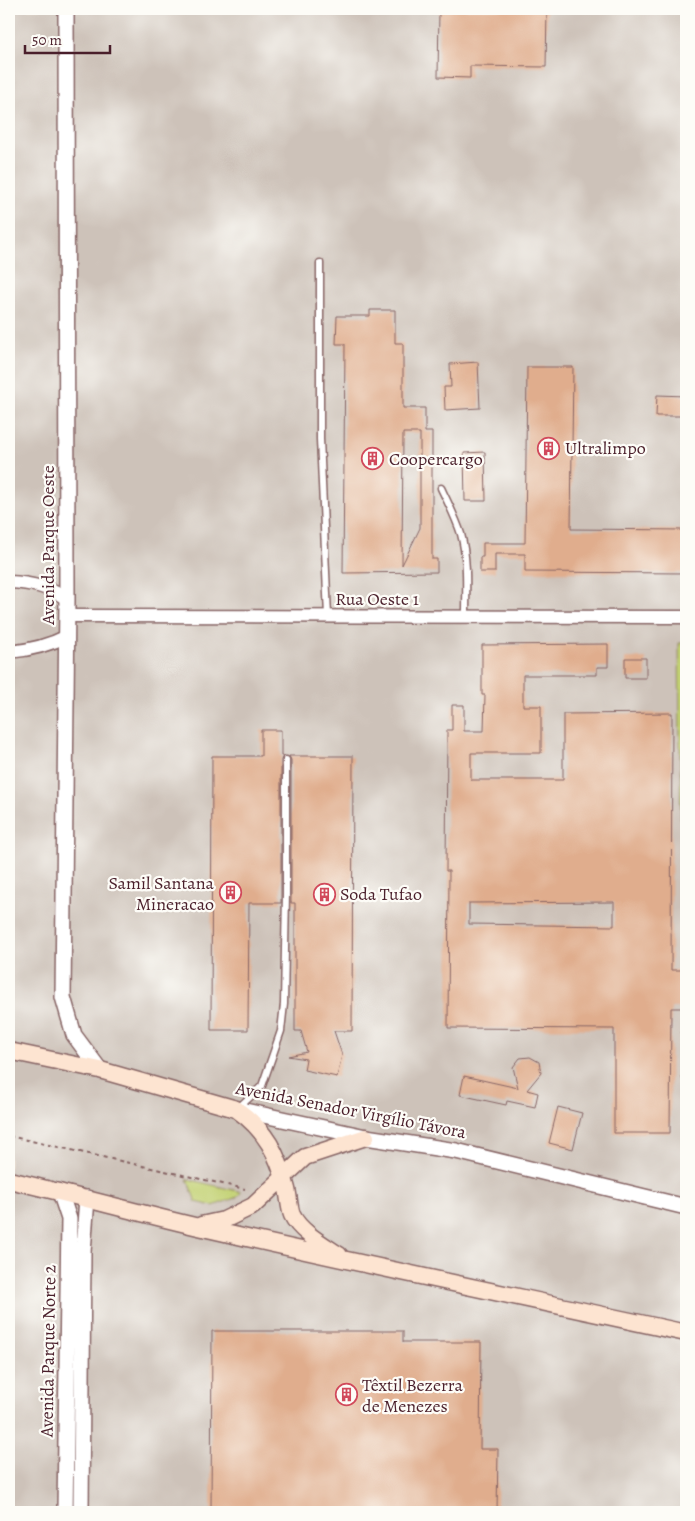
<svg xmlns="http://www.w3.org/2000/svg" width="695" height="1521" font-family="Alegreya,serif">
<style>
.industrial{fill:#cdc2b9}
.green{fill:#c3d173;stroke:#86784f}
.building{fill:#e0ad8d;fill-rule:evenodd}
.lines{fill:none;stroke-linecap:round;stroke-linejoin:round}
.service-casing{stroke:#876565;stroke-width:9}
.minor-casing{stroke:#876565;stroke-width:15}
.tertiary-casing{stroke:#876565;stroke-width:18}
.secondary-casing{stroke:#876565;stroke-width:19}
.path{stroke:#876565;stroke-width:2;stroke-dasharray:4 4;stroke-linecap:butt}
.service{stroke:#fff;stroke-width:6}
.minor{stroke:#fff;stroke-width:12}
.tertiary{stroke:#fff;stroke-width:15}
.secondary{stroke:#fde4d1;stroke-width:16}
.labels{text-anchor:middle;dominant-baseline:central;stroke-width:4.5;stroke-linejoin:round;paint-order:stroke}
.poi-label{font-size:18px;fill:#4a1f2b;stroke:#fdfcf7;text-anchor:start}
.street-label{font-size:18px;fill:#4a1f2b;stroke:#fdfcf7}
</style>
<rect width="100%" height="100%" fill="#fdfcf7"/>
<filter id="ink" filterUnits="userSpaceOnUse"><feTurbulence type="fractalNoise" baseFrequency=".02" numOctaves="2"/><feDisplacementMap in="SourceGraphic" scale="10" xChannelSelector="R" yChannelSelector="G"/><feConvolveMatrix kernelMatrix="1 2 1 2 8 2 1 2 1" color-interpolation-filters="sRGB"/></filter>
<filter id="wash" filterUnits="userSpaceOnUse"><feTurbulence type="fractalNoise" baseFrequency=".0096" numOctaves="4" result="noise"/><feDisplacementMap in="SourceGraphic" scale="20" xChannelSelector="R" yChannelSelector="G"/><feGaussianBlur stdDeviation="1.12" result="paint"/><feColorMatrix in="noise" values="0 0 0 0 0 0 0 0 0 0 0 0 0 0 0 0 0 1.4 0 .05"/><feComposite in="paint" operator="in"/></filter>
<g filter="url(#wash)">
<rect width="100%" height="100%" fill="#f7e6d1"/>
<path class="industrial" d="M9 9H686V1512H9Z"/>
<path class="green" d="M679 643H686V843H681Z
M187 1179 242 1192 235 1198 213 1206 196 1202Z"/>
<g id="blocks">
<path class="building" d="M439 9H547L546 67 470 66V78L438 77Z
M370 310H395V343H403V408H425V432H432V559H437V572L343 573 345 344H336L337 316H370ZM403 433H420V528L402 565Z
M478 362 480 408 445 410 444 387H451L450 364Z
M527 367H573L571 529 686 530V573L525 572V554H495V572H480V557H483V543H525Z
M657 395 686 396V416H656Z
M485 452 486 501H465L464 453Z
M608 644V667H597V675H523V706H541V753H471V780H563V714L672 713 671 970H686V1008H671L670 1133H614V1029L448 1028 449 871H446L447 730H452V705H464V731H484L485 695H482V645ZM614 902V926L469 924V903Z
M625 658H646V678H625Z
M261 730H281V756H283L281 760V903H249L248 1030H211L212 756H261Z
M289 756H353L352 1031H334L342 1055 337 1077 304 1070 306 1059 288 1056 307 1052 301 1031H295V903H291V760Z
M530 1057 539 1062 541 1073 527 1090 538 1093 535 1107 507 1101 506 1105 460 1095 464 1076 518 1088 513 1067 520 1058Z
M558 1107 582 1113 573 1149 549 1143Z
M212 1331H403V1342H481L480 1449H498L497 1512H211Z"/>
</g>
</g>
<g filter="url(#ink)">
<use href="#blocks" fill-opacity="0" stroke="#876565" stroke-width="1"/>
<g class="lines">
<defs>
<path id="service" d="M320 263V439L328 616
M441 488C448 503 456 518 461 534 468 560 466 590 466 616
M686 1022 685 1035 686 1078
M237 1109 262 1086 281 1031 284 1004 286 893V760"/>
<path id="minor" d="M9 582C31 583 49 587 67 599
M67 616 686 617
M9 652C30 650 48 646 67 636"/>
<path id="tertiary" d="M66 9 67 599 63 997 74 1035 100 1070
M236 1109 366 1137 456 1151 686 1207
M60 1192 69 1219 65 1512
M81 1512 83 1252 87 1198"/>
<path id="secondary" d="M9 1051 100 1070 236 1109C266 1130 278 1154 287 1189 289 1197 289 1207 292 1215 300 1232 324 1245 339 1255
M9 1180C74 1195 138 1213 203 1228 364 1265 525 1298 686 1333
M201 1225 224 1220 253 1206 305 1157 366 1137"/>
</defs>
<use href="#service" class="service-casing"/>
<use href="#minor" class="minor-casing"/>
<use href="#tertiary" class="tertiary-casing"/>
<use href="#secondary" class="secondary-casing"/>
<path class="path" d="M9 1136 245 1189"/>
<use href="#service" class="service"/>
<use href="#minor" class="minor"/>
<use href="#tertiary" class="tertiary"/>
<use href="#secondary" class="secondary"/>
</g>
</g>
<defs>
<symbol id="building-ring" viewBox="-11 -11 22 22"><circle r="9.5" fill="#fdfcf7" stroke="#d1495b" stroke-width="1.5"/><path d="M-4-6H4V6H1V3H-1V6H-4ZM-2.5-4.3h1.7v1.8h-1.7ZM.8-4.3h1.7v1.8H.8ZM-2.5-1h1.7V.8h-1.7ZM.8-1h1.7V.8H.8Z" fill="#d1495b"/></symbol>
</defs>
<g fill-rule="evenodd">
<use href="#building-ring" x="536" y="436" width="25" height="25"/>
<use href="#building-ring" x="360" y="446" width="25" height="25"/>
<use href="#building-ring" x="218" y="880" width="25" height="25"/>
<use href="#building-ring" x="312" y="882" width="25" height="25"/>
<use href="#building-ring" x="334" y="1382" width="25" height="25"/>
</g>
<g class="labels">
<g class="poi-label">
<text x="565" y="448">Ultralimpo</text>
<text x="389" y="459">Coopercargo</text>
<text x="214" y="883" text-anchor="end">Samil Santana<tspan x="214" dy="21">Mineracao</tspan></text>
<text x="340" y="894">Soda Tufao</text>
<text x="362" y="1385">Têxtil Bezerra<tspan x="362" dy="21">de Menezes</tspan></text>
</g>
<g class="street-label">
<text transform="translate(48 545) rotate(-90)">Avenida Parque Oeste</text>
<text x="377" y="599">Rua Oeste 1</text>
<text transform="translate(351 1110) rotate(11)">Avenida Senador Virgílio Távora</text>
<text transform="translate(48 1351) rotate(-89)">Avenida Parque Norte 2</text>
</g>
</g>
<rect width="695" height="1521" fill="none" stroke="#fdfcf7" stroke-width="30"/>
<path d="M25 45v8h85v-8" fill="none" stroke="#4a1f2b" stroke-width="2.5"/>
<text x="32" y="45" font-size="15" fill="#4a1f2b" stroke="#fdfcf7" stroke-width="4" paint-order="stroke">50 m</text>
</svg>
